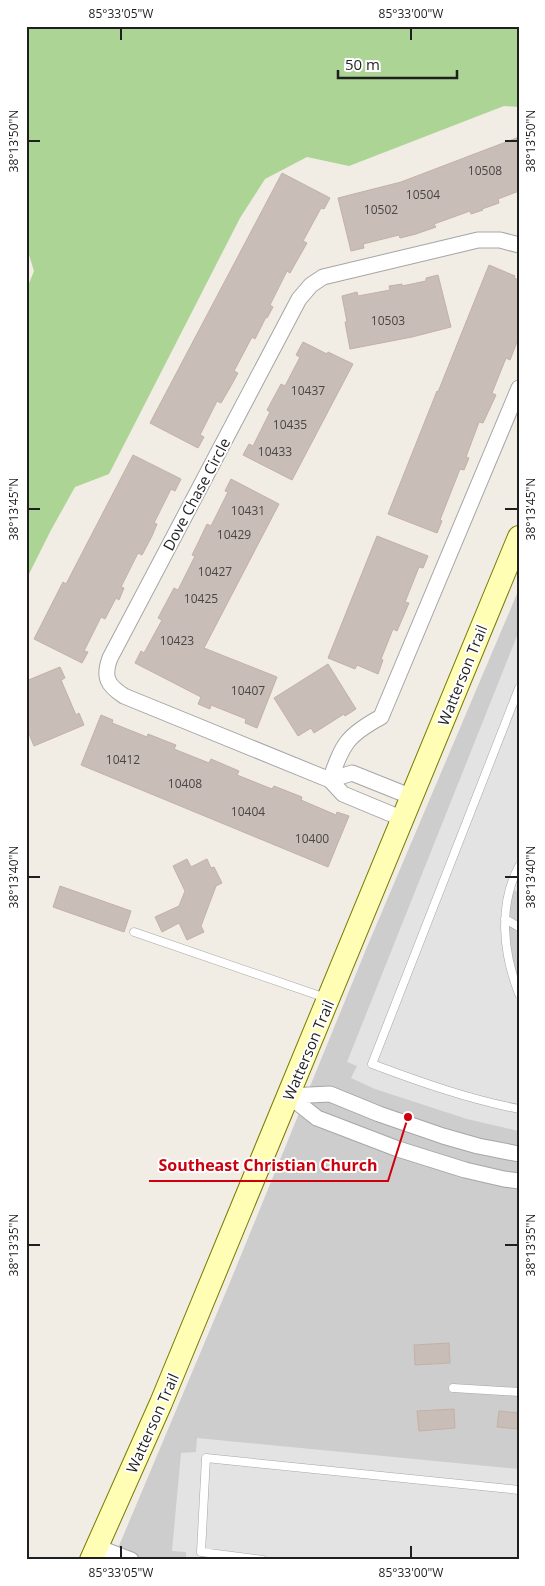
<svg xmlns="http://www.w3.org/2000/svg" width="545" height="1586" font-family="'Open Sans',sans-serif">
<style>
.religious{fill:#cdcdcd}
.forest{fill:#abd495}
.parking{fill:#e3e3e3}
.building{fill:#c9bdb7;stroke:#c4b1a5}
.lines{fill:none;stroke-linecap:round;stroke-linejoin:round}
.service-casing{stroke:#a6a6a6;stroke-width:9}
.minor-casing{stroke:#a6a6a6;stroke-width:17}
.secondary-casing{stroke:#767c00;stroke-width:24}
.service{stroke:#fff;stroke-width:8}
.minor{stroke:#fff;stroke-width:15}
.secondary{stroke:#fffeb4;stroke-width:22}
.ticks{fill:none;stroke:#1f1f1f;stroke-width:2}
.labels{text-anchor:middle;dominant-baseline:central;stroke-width:4;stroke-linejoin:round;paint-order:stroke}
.number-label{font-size:12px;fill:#4a4645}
.street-label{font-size:15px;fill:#1f1f1f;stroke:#fff}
.leader{fill:none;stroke:#ce000d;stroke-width:2}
.callout-dot{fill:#ce000d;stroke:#fff;stroke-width:2}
.callout-label{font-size:16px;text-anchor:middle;font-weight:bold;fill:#ce000d;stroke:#fff;stroke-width:4;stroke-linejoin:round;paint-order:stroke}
.neatline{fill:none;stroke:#1f1f1f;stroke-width:2}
.ticks-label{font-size:12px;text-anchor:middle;fill:#1f1f1f}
</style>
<rect width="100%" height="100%" fill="#f1ece4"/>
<path class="religious" d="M519 589V1560H113L228 1287 367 947Z"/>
<path class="forest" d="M26 26H519V107L504 106 349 166 307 157 265 179 240 218 109 474 75 487 51 530 26 580V291L34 271 26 245Z"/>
<path class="parking" d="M519 631V891L509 890 505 923 519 994V1131L467 1119 375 1089 351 1078 357 1066 347 1062Z
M197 1438 519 1469V1560H186V1552L172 1551 181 1453 196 1452Z"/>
<path class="building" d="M519 137V191L498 199 499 203 482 209 483 210 471 214 470 211 434 224 436 227 416 234 400 238 399 235 363 244 364 248 351 251 338 198 401 182Z
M282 173 330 198 324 209 321 208 303 241 307 243 290 273 287 271 270 305 273 307 267 318 266 317 255 339 252 337 234 371 238 373 232 384 221 403 217 401 200 435 204 437 198 448 150 423Z
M489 265 515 276 514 278 519 280V337L510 360 506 358 492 393 496 395 483 423 479 422 466 457 469 458 464 470 460 469 440 520 442 521 437 533 388 514 437 391 438 392Z
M438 275 451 327 412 337 350 349 345 322H347L342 296 357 292 358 296 390 290 389 286 402 284V286L426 281V278Z
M303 342 327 354 328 352 353 364 292 480 243 455 249 444 253 446 270 412 267 410 281 384 285 386 300 357 296 355Z
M133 455 181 479 175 491 171 489 154 523 157 524 152 536 142 555 138 553 121 587 124 588 119 600 116 598 105 619 101 617 84 651 88 652 82 663 34 639 63 582 66 584Z
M231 479 279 504 204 648 277 677 257 728 245 723 246 719 211 705 210 709 198 704 201 697 135 663 141 651 144 653 162 620 158 618 174 588 178 590 195 556 192 555 198 543 207 524 211 526 228 492 225 491Z
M377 536 428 556 423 568 419 567 405 602 409 603 397 631 393 629 381 659 383 660 378 674 357 665 355 669 328 658Z
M328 664 356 709 345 716 344 714 314 733 311 728 298 736 274 698Z
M60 667 65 678 61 680 76 715 79 713 84 725 34 746 26 727V681Z
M101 715 113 720 112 723 147 737 148 734 176 745 174 749 209 763 211 759 239 771 237 775 272 789 274 786 302 797 301 800 336 815 337 812 349 816 328 867 81 765Z
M187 859 191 867 207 859 211 868 214 867 222 883 216 886 201 926 204 932 187 940 179 923 162 932 155 917 179 906 185 891 173 866Z
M60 886 131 911 124 932 53 907Z
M449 1343 450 1363 415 1365 414 1345Z
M454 1409 455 1428 419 1431 417 1411Z
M499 1411 519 1413 518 1429 497 1427Z"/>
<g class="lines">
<defs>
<path id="service" d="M519 688 372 1064C420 1082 468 1099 519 1109
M519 866C498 906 503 953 519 994
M505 919 519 927
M134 932 326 998
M453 1388 519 1392
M263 1560 201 1552 206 1458 519 1490"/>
<path id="minor" d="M519 245 500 240H478L323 277 311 285 299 299 110 658C103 677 107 685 124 696L330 780C343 744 346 736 381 717L519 388
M403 819 343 794 330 780 352 773 412 797
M289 1096 317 1118 398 1149 465 1170 504 1179 519 1181
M289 1096 330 1094 379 1114 443 1136 478 1146 519 1154
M97 1547 131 1560"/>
<path id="secondary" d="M91 1560 161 1403 519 537"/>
</defs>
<use href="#service" class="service-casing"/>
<use href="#minor" class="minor-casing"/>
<use href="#secondary" class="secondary-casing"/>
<use href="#service" class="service"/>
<use href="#minor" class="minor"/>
<use href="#secondary" class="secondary"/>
</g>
<path class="ticks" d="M121 28V40M411 28V40M28 141H40M505 141H518M28 509H40M505 509H518M28 877H40M505 877H518M28 1245H40M505 1245H518M121 1546V1558M411 1546V1558"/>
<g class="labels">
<g class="number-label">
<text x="485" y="170">10508</text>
<text x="423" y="194">10504</text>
<text x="381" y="209">10502</text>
<text x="388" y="320">10503</text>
<text x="308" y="390">10437</text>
<text x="290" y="424">10435</text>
<text x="275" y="451">10433</text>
<text x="248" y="510">10431</text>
<text x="234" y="534">10429</text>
<text x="215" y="571">10427</text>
<text x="201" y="598">10425</text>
<text x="177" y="640">10423</text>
<text x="248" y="690">10407</text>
<text x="123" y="759">10412</text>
<text x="185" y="783">10408</text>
<text x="248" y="811">10404</text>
<text x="312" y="838">10400</text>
</g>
<g class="street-label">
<text transform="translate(196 494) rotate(-62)">Dove Chase Circle</text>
<text transform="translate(462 675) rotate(-68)">Watterson Trail</text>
<text transform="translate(308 1050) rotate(-67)">Watterson Trail</text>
<text transform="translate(152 1423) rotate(-66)">Watterson Trail</text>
</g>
</g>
<path class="leader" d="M408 1117L388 1181H149"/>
<circle class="callout-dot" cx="408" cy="1117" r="5"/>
<g class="callout-label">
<text x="268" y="1171">Southeast Christian Church</text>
</g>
<rect width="545" height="1586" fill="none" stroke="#ffffff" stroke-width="55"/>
<path d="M338 70v8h119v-8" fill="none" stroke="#1f1f1f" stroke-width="2.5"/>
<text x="345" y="70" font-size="15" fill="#1f1f1f" stroke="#ffffff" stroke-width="4" paint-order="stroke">50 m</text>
<rect x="28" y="28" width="490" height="1530" class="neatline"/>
<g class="ticks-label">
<text x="121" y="18">85°33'05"W</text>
<text x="411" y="18">85°33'00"W</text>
<text transform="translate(14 141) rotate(-90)" y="4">38°13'50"N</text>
<text transform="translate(531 141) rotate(-90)" y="4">38°13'50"N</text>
<text transform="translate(14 509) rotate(-90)" y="4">38°13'45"N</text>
<text transform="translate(531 509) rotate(-90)" y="4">38°13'45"N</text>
<text transform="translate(14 877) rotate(-90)" y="4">38°13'40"N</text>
<text transform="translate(531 877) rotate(-90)" y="4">38°13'40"N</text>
<text transform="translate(14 1245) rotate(-90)" y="4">38°13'35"N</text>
<text transform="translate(531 1245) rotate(-90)" y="4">38°13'35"N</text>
<text x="121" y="1577">85°33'05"W</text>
<text x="411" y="1577">85°33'00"W</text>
</g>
</svg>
